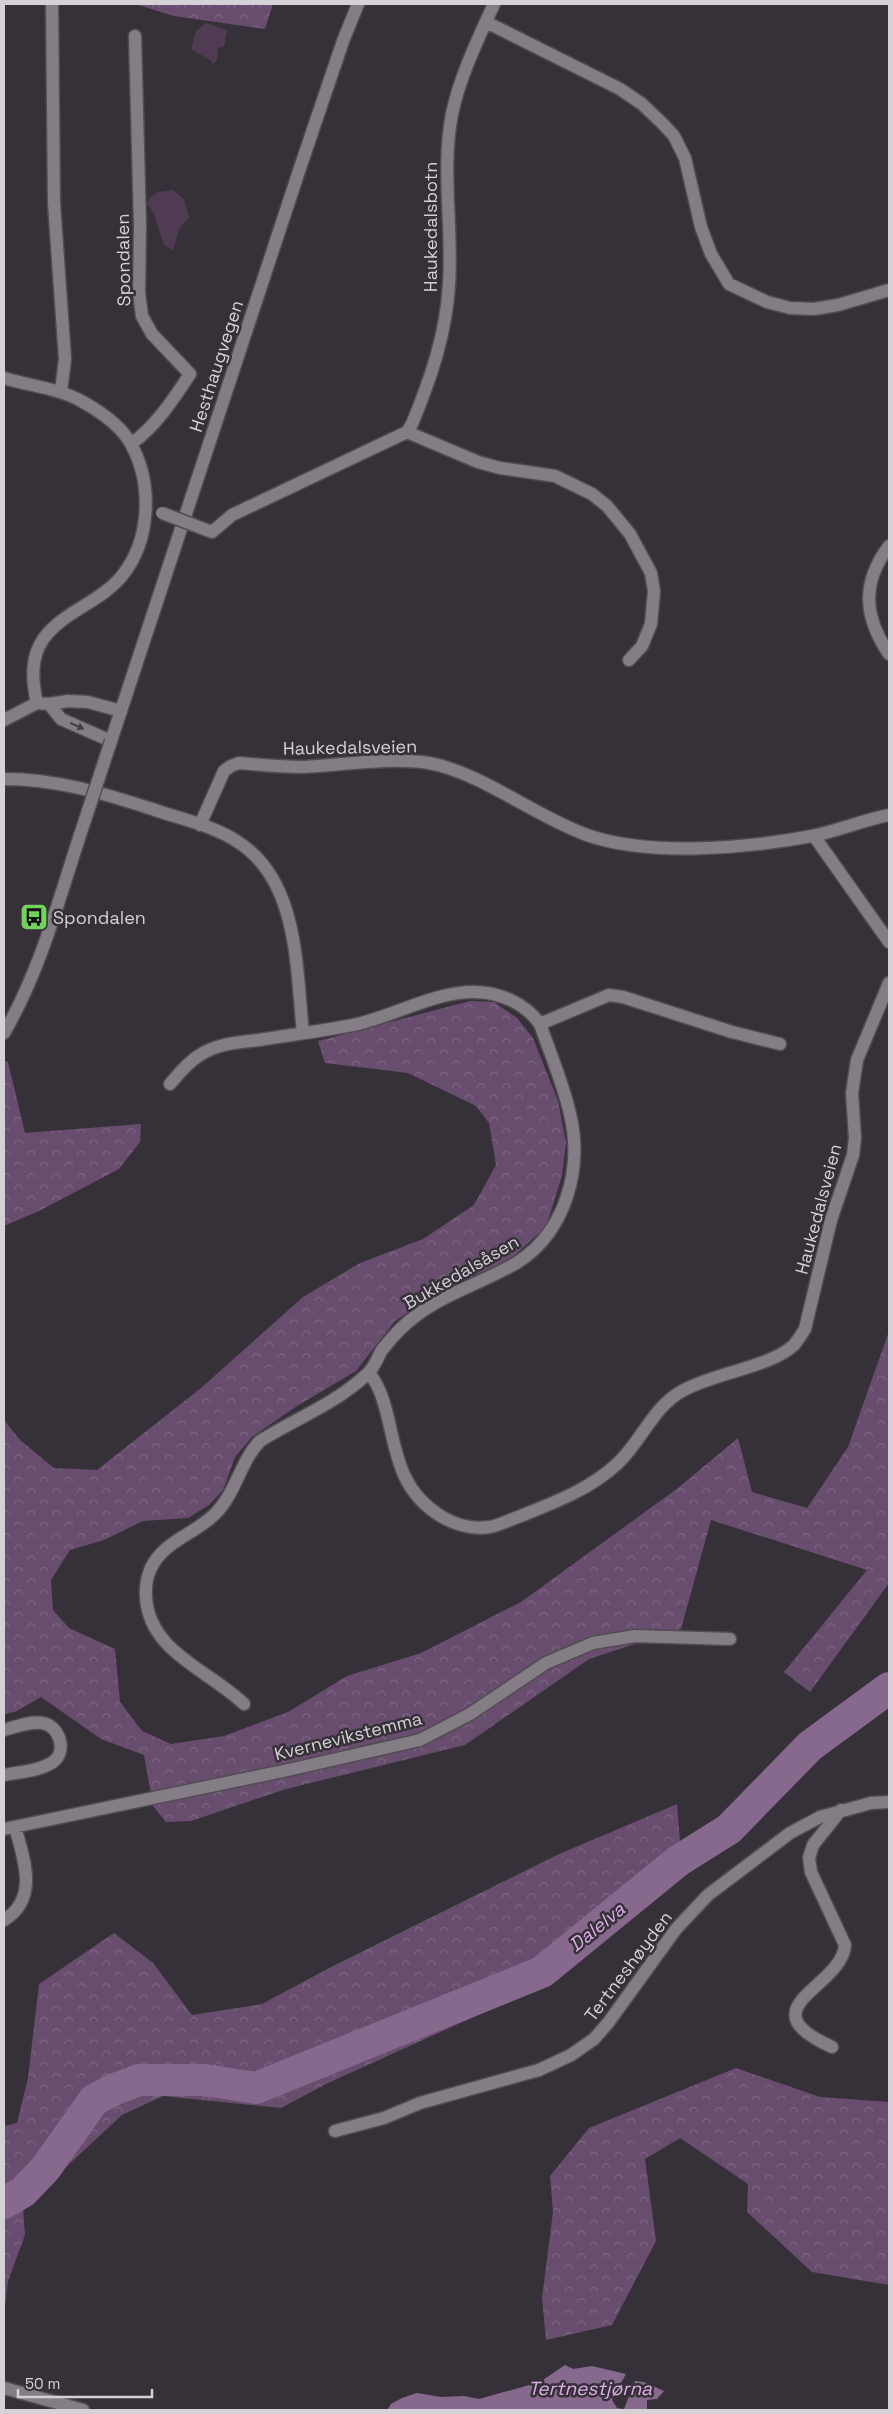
<svg xmlns="http://www.w3.org/2000/svg" width="893" height="2414" font-family="'Space Grotesk',sans-serif">
<style>
.forest{fill:url(#forest-crowns)}
.park{fill:#4f3c53}
.water{fill:#86698d}
.lines{fill:none;stroke-linecap:round;stroke-linejoin:round}
.river{stroke:#86698d;stroke-width:32}
.minor-casing{stroke:#514c52;stroke-width:15}
.secondary-casing{stroke:#514c52;stroke-width:15}
.minor{stroke:#847d86;stroke-width:12}
.secondary{stroke:#847d86;stroke-width:12}
.minor-bridge-casing{stroke:#514c52;stroke-width:15;stroke-linecap:butt}
.secondary-bridge-casing{stroke:#514c52;stroke-width:15;stroke-linecap:butt}
.minor-bridge{stroke:#847d86;stroke-width:12}
.secondary-bridge{stroke:#847d86;stroke-width:12}
.oneway{fill:#423c44}
.labels{text-anchor:middle;dominant-baseline:central;stroke-width:5;stroke-linejoin:round;paint-order:stroke}
.street-label{font-size:18px;fill:#d5d1d6;stroke:#363038}
.poi-label{font-size:18px;fill:#d5d1d6;stroke:#363038;text-anchor:start}
.water-label{font-size:19px;font-style:italic;fill:#ddaee7;stroke:#363038}
</style>
<defs>
<pattern id="forest-crowns" width="20" height="18" patternUnits="userSpaceOnUse" patternTransform="scale(1.25)"><rect width="20" height="18" fill="#694d6f"/><path d="M2 6a3 3 0 1 1 6 0M12 15a3 3 0 1 1 6 0" fill="none" stroke="#7e6683"/></pattern>
</defs>
<rect width="100%" height="100%" fill="#363038"/>
<path class="forest" d="M135 4H273L265 29 174 16Z
M470 1001 494 1002 517 1018 533 1038 558 1101 566 1143 562 1176 546 1227 509 1260 436 1293 395 1321 356 1371 297 1406 252 1437 235 1457 223 1490 209 1505 188 1518 143 1521 104 1540 70 1550 51 1580 53 1610 69 1628 115 1649 120 1702 142 1731 171 1744 224 1736 288 1712 347 1676 421 1653 521 1602 678 1488 738 1438 752 1492 807 1508 848 1447 889 1331V1583L810 1692 784 1672 867 1570 711 1520 681 1629 589 1659 465 1745 286 1789 191 1821 166 1822 153 1806 144 1755 101 1739 41 1697 15 1712 4 1714V1420L20 1440 54 1468 97 1470 201 1388 303 1297 360 1263 423 1239 474 1205 496 1165 489 1123 476 1106 408 1073 325 1063 318 1041Z
M4 1061 8 1062 25 1133 141 1124 140 1142 119 1169 39 1211 4 1226Z
M677 1804 682 1868 608 1934 518 1997 328 2083 281 2108 163 2096 122 2115 23 2207 25 2235 8 2281 4 2314V2126L17 2123 28 2078 39 1984 114 1933 153 1963 192 2015 262 2004 331 1967 557 1855Z
M736 2068 820 2097 889 2102V2285L812 2272 747 2212 748 2184 680 2138 645 2159 656 2241 612 2325 546 2340 542 2298 553 2212 550 2176 589 2128Z"/>
<path class="park" d="M206 23 227 30 224 47 218 48 217 60 213 64 210 60 191 49 196 31Z
M173 190 184 199 189 218 180 227 173 250 164 245 154 214 147 203C153 191 160 192 173 190Z"/>
<path class="water" d="M565 2365 573 2369 592 2366 626 2374 612 2400 617 2408 624 2409 635 2381 644 2382 664 2391 657 2399 647 2400V2409L650 2410H387L391 2404 402 2398 417 2393 441 2397 464 2396 479 2399 540 2382Z"/>
<g class="lines">
<path class="river" d="M4 2203 23 2192 45 2169 94 2100 115 2089 139 2080H205L256 2088 542 1972 678 1861 729 1829 810 1746 889 1688"/>
<defs>
<path id="minor" d="M52 4 54 203 65 359 61 392
M486 22 620 89 642 104 663 124 674 136 685 158 701 227 711 254 729 284 767 302 790 308 814 309 838 305 889 290
M4 378C30 386 59 388 83 402 101 412 121 426 131 444 153 484 151 541 121 577 100 602 63 612 44 638 30 657 32 681 37 703
M407 432 478 462 500 468 555 476 592 494 607 506 630 534 651 573 654 591 651 624 642 646 629 660
M131 444C156 426 173 400 190 374L152 334 142 316 139 293 140 225 135 36
M204 529 212 532 232 515 407 432 412 424C431 378 446 334 449 285 453 228 441 170 452 114 460 76 478 39 494 4
M889 546C861 583 864 617 889 654
M49 704 61 719 111 741
M4 720 37 703 49 704 68 701 88 702 121 711
M4 779C56 779 103 793 152 809 180 819 213 825 238 842 299 881 296 968 303 1033
M200 825 224 771 231 766 239 763C260 765 282 767 304 767 343 765 390 757 429 763 480 772 536 817 587 835 649 857 748 848 812 836 838 831 863 820 889 815
M814 836 889 942
M540 1024 609 995 623 997 732 1032 780 1044
M170 1084C181 1071 192 1058 207 1051 223 1043 241 1042 259 1040 290 1035 322 1031 353 1025 393 1017 432 992 474 992 499 992 525 1003 540 1024 550 1053 563 1083 570 1114 583 1168 566 1231 518 1262 485 1282 448 1292 417 1315 404 1324 392 1337 382 1350 377 1358 374 1369 366 1375 335 1404 295 1419 260 1441 240 1462 236 1493 215 1514 197 1532 169 1540 155 1561 148 1571 145 1585 146 1597 149 1652 209 1670 244 1704
M369 1373C379 1385 383 1399 387 1414 397 1455 400 1490 439 1515 453 1524 472 1530 489 1527 498 1526 509 1520 518 1517 553 1503 589 1490 617 1464 641 1442 653 1407 682 1391 713 1373 771 1367 794 1345 798 1340 802 1334 805 1329L831 1220 853 1155 855 1138 852 1093 857 1060 889 983
M4 1730C15 1727 30 1721 42 1723 59 1725 68 1751 53 1762 40 1771 19 1772 4 1775
M4 1829 288 1770 420 1740 470 1714 546 1663 593 1643 635 1636 730 1639
M4 1920C39 1899 24 1859 15 1827
M832 2047C744 2007 842 1988 845 1945L811 1872 809 1858 813 1845 841 1810
M335 2131 384 2118 420 2103 539 2070 571 2055 594 2039 608 2023 676 1929 708 1895 790 1833 820 1817 871 1803 889 1802"/>
<path id="secondary" d="M111 741 300 168 343 41 358 4
M4 1033C42 968 61 891 85 820
M4 2388 83 2410"/>
</defs>
<use href="#minor" class="minor-casing"/>
<use href="#secondary" class="secondary-casing"/>
<use href="#minor" class="minor"/>
<use href="#secondary" class="secondary"/>
<defs>
<path id="minor-bridge" d="M162 513 204 529"/>
<path id="secondary-bridge" d="M85 820 111 741"/>
</defs>
<use href="#minor-bridge" class="minor-bridge-casing"/>
<use href="#secondary-bridge" class="secondary-bridge-casing"/>
<use href="#minor-bridge" class="minor-bridge"/>
<use href="#secondary-bridge" class="secondary-bridge"/>
</g>
<defs><path id="oneway-solid" d="M-6-.8H1V-3.2L6.5 0L1 3.2V.8H-6Z" transform="scale(1.25)"/></defs>
<use class="oneway" href="#oneway-solid" transform="translate(77 726) rotate(24)"/>
<defs>
<symbol id="bus-square" viewBox="-11 -11 22 22"><rect x="-9" y="-9" width="18" height="18" rx="4" fill="#72d25d" stroke="#363038"/><path d="M-5-6H5V4H4V6H2V4H-2V6H-4V4H-5ZM-3.5-4V0h7V-4ZM-3.5 1.2v1.5H-2V1.2ZM2 1.2v1.5H3.5V1.2Z" fill="#111"/></symbol>
</defs>
<g fill-rule="evenodd">
<use href="#bus-square" x="18" y="901" width="32" height="32"/>
</g>
<g class="labels">
<g class="street-label">
<text transform="translate(430 227) rotate(-90)">Haukedalsbotn</text>
<text transform="translate(123 260) rotate(-91)">Spondalen</text>
<text transform="translate(216 366) rotate(-72)">Hesthaugvegen</text>
<text transform="translate(350 747) rotate(-1)">Haukedalsveien</text>
<text transform="translate(818 1209) rotate(-75)">Haukedalsveien</text>
<text transform="translate(461 1272) rotate(-30)">Bukkedalsåsen</text>
<text transform="translate(348 1736) rotate(-14)">Kvernevikstemma</text>
<text transform="translate(628 1966) rotate(-53)">Tertneshøyden</text>
</g>
<g class="poi-label">
<text x="53" y="917">Spondalen</text>
</g>
<g class="water-label">
<text transform="translate(597 1927) rotate(-39)">Dalelva</text>
<text x="590" y="2388">Tertnestjørna</text>
</g>
</g>
<rect width="893" height="2414" fill="none" stroke="#d5d1d6" stroke-width="10"/>
<path d="M18 2389v8h134v-8" fill="none" stroke="#d5d1d6" stroke-width="2.5"/>
<text x="25" y="2389" font-size="15" fill="#d5d1d6" stroke="#363038" stroke-width="4" paint-order="stroke">50 m</text>
</svg>
